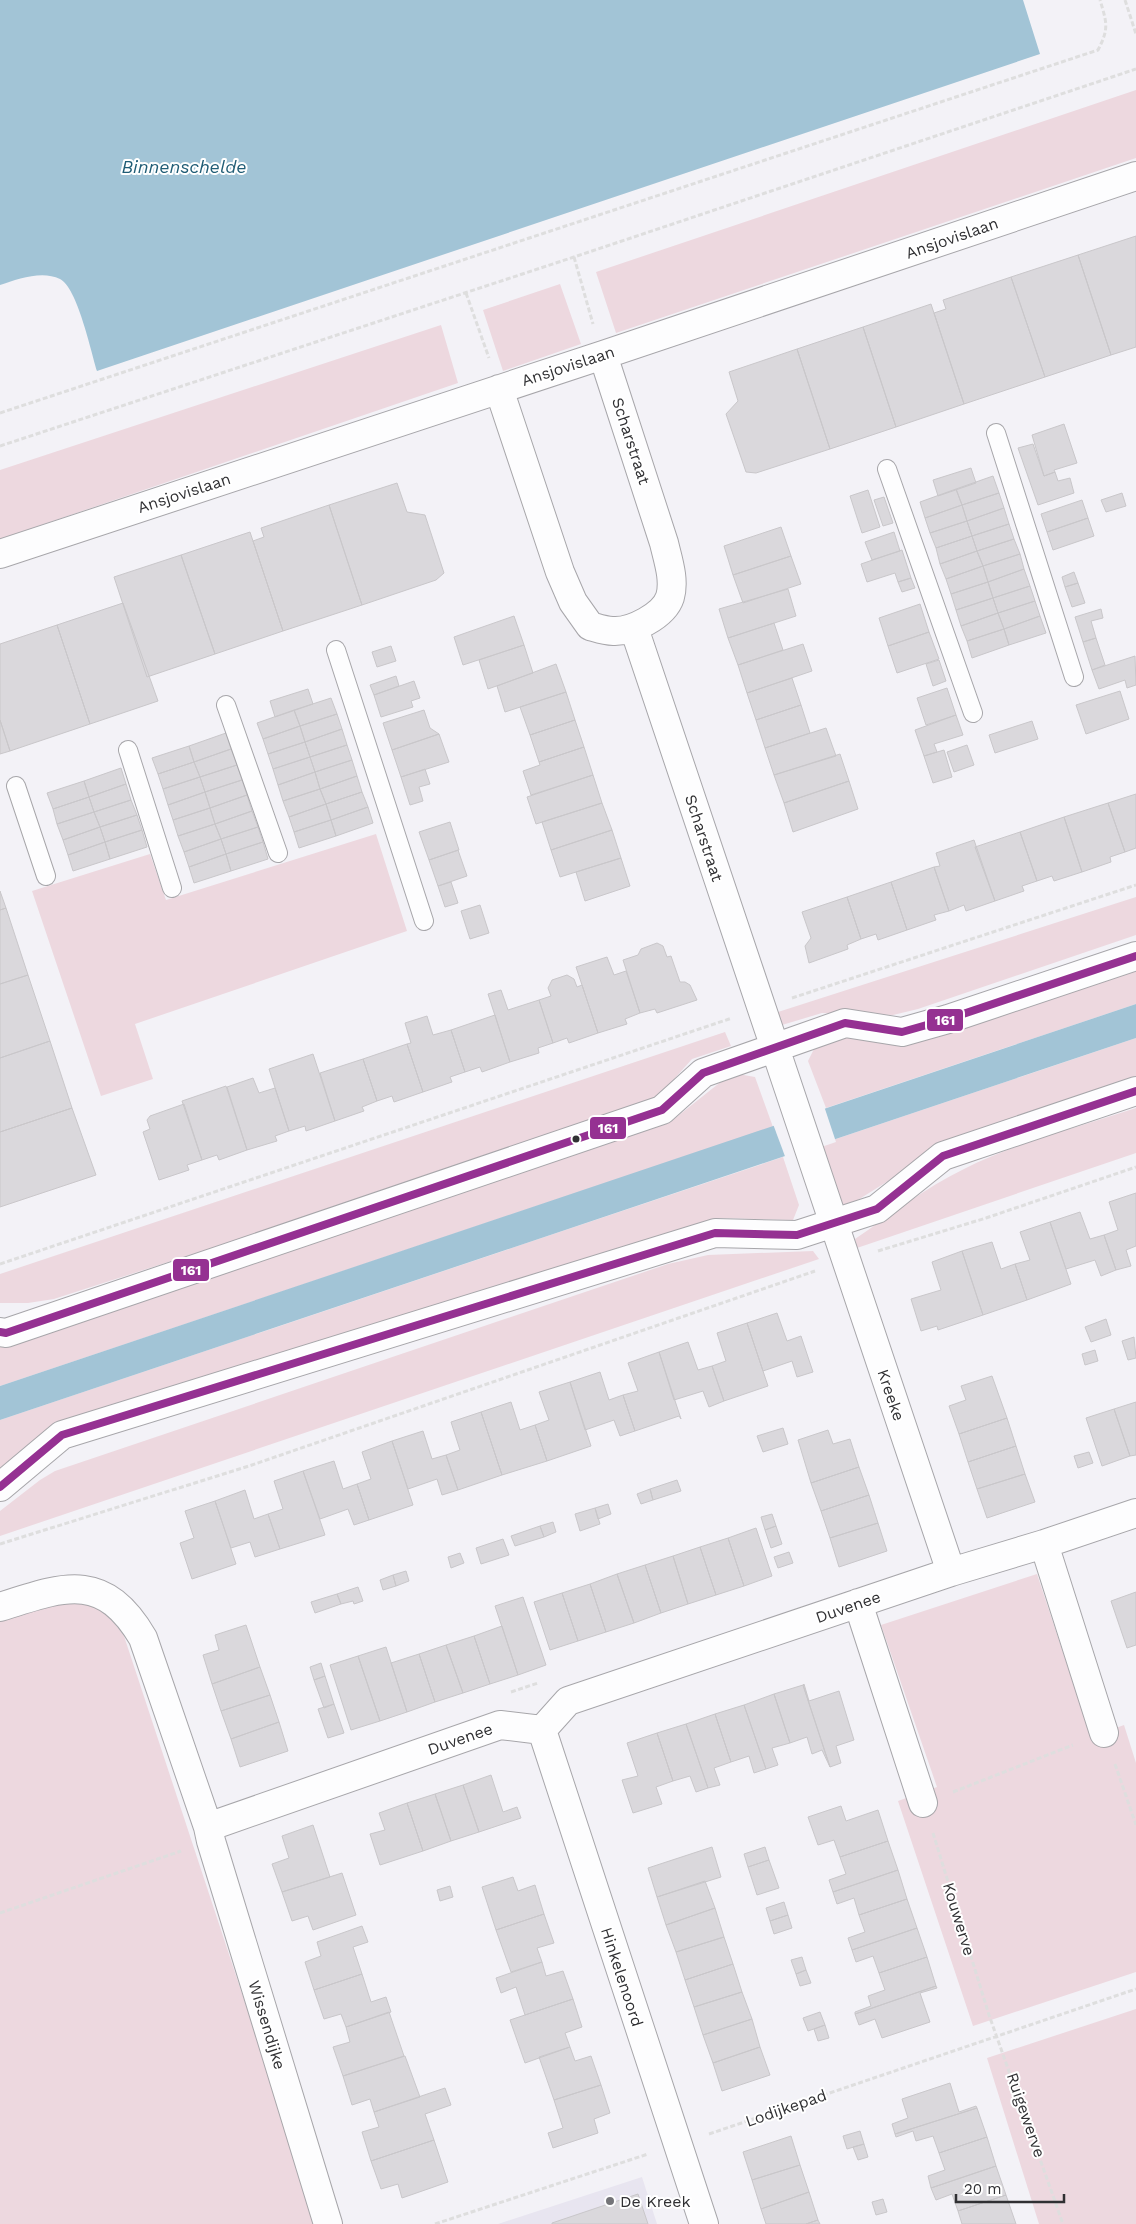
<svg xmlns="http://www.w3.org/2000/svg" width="1136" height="2224" font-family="'Work Sans',sans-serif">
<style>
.built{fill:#e8e5f0}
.green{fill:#edd8df}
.water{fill:#a2c4d6}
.pier{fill:#f3f2f7}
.building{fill:#dad8dc;stroke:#c9c7ca}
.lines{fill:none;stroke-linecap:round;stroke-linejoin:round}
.service-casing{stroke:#a7a6aa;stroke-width:20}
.minor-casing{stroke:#a7a6aa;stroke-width:30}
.path{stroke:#dedede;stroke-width:3;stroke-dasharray:5 2.5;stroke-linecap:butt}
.service{stroke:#fdfdfe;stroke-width:18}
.minor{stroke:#fdfdfe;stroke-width:28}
.bus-1-casing{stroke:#fff;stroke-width:11}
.bus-1{stroke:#953192;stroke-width:8}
.bus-dot{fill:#303033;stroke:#fff;stroke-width:2}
.poi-dot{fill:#747478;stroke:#fff;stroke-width:2}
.labels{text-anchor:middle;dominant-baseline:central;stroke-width:4;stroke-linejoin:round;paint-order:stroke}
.street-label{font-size:16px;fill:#303033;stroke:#fff}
.poi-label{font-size:16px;fill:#303033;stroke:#fff;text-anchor:start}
.water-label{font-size:18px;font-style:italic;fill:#1f5c75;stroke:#fff}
.line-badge{stroke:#fff;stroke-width:2}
.badge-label{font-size:14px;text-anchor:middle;font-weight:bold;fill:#fff}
</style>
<rect width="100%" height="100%" fill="#f3f2f7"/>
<path class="built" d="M642 2177 657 2224H498Z"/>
<path class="green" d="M1136 90V158L616 333 596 272Z
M560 284 581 344 503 371 483 310Z
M441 325 458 383 0 539V470Z
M376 834 407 931 135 1024 153 1079 101 1096 32 891 150 854 166 900Z
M1136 897V935L918 1009 893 1015 822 1013 782 1025 778 1012Z
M1136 966V1004L826 1108 808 1061 816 1045 841 1036Z
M725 1032 731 1046 692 1059 650 1106 54 1299 28 1303H0V1274Z
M1136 1038V1076L961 1135 842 1210 821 1144Z
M732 1073 755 1077 773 1127 0 1386V1346L90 1318 669 1123Z
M1136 1108V1153L857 1248 855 1239C890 1215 925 1188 964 1169 1018 1142 1079 1127 1136 1108Z
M783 1157 799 1205 793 1220 721 1218 673 1231 92 1427 0 1469V1420Z
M813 1251 819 1259 0 1536V1511L40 1480 55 1471 668 1264 708 1255Z
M1037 1574 1091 1737 1124 1725 1136 1763V1972L973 2026 898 1801 937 1787 881 1625Z
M69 1599C99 1607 106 1611 124 1636L318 2224H0V1621L50 1603Z
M1136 2009V2224H1039L987 2058Z"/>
<path class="water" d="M0 0H1023L1040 54 97 371C91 351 77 287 60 279 42 270 18 279 0 285Z
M1136 1004V1038L0 1420V1386Z"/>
<path class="pier" d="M824 1106 836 1142 786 1159 773 1124Z"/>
<path class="building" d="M1136 236V347L1111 355 1078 255Z
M1078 255 1111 355 1045 377 1011 277Z
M1011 277 1045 377 964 404 934 313 946 309 943 300Z
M931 304 964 404 896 427 863 327Z
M863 327 896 427 830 449 797 349Z
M797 349 830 449 756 473 746 472 726 414 738 401 729 372Z
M1064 424 1077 463 1054 470 1055 472 1044 476 1032 435Z
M1033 444 1044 476 1055 472 1058 481 1070 478 1074 493 1038 505 1018 448Z
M971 468 976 483 938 496 933 480Z
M993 476 999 493 962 505 956 489Z
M397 483 407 512 425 515 444 573 436 580 362 605 329 505Z
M956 489 962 505 925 518 920 502Z
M868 490 880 527 862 533 850 496Z
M999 493 1004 508 967 521 962 505Z
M1122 493 1126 506 1106 512 1101 500Z
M884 497 893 523 883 526 874 500Z
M1082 500 1088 518 1047 532 1041 514Z
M329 505 362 605 283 631 253 541 264 537 261 528Z
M962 505 967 521 930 533 925 518Z
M1004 508 1009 524 972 536 967 521Z
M1088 518 1094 536 1053 550 1047 532Z
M967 521 972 536 936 548 930 533Z
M1009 524 1014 539 977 551 972 536Z
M781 527 791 556 733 575 724 546Z
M250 532 283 631 215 654 181 555Z
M894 532 900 551 872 560 865 542Z
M972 536 977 551 940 564 936 548Z
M1014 539 1020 554 983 566 977 551Z
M902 550 911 578 898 582 895 573 867 582 861 564Z
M977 551 983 566 946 579 940 564Z
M1020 554 1024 569 988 582 983 566Z
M181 555 215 654 147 677 114 577Z
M791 556 801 584 743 603 733 575Z
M983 566 988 582 951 594 946 579Z
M1024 569 1030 586 993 598 988 582Z
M1074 572 1078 583 1065 587 1062 577Z
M911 578 915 588 902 592 898 582Z
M988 582 993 598 956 610 951 594Z
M1078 583 1085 603 1072 607 1065 587Z
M1030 586 1035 601 998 613 993 598Z
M788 589 796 616 728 638 719 609Z
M993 598 998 613 961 626 956 610Z
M1035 601 1040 616 1004 629 998 613Z
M123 603 158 701 90 724 57 625Z
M920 604 929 632 888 646 879 618Z
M1101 609 1103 618 1091 621 1096 638 1083 642 1075 617Z
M998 613 1004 629 967 641 961 626Z
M514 616 524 645 463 665 454 637Z
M1040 616 1046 633 1009 645 1004 629Z
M774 623 783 650 738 665 728 638Z
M57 625 90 724 10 751 0 720V644Z
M1004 629 1009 645 972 658 967 641Z
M929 632 939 659 897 673 888 646Z
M1096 638 1105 665 1092 670 1083 642Z
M803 644 812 671 747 693 738 665Z
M524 645 533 673 488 689 479 660Z
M391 646 396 661 377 667 372 652Z
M1135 656 1136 685 1127 688 1125 680 1099 689 1092 670Z
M939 660 946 681 933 686 926 664Z
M556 664 566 692 505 712 497 686Z
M396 676 399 686 374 695 370 685Z
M792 678 801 705 756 720 747 693Z
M414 681 420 698 411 701 413 707 381 717 374 695Z
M947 688 956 715 926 725 917 698Z
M308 689 313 704 275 717 270 701Z
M1120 691 1129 719 1086 734 1076 705Z
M566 692 575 720 530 735 520 707Z
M331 698 337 714 300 726 294 710Z
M801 705 810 733 765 748 756 720Z
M294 710 300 726 263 739 257 723Z
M424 710 430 728 439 734 392 750 383 723Z
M337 714 342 729 305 742 300 726Z
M956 715 963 735 934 744 937 752 924 756 915 730Z
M0 720 10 751 0 754Z
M575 720 584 747 539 762 530 735Z
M1032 721 1038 739 995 753 989 735Z
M300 726 305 742 268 754 263 739Z
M826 728 836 756 774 775 765 748Z
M342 729 347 745 310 757 305 742Z
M226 733 231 749 194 762 189 746Z
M439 734 449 762 401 777 392 750Z
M305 742 310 757 273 769 268 754Z
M347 745 352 760 315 772 310 757Z
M967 745 974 765 954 772 947 752Z
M189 746 194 762 158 774 152 758Z
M584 747 593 775 531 795 523 771 540 765 539 762Z
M231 749 237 765 200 777 194 762Z
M944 750 952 777 933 783 924 756Z
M840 754 849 781 784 803 774 775Z
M310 757 315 772 278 785 273 769Z
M352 760 357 776 320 789 315 772Z
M194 762 200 777 163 789 158 774Z
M237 765 242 780 205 792 200 777Z
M121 768 126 784 89 797 84 781Z
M425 769 430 784 419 787 423 801 410 805 401 777Z
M315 772 320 789 283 801 278 785Z
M593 775 602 803 536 824 527 797Z
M357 776 362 792 326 804 320 789Z
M200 777 205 792 168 805 163 789Z
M242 780 247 795 210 808 205 792Z
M84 781 89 797 53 809 47 793Z
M849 781 858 809 793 832 784 803Z
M126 784 131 800 94 812 89 797Z
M320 789 326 804 289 817 283 801Z
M205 792 210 808 173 820 168 805Z
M362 792 368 807 331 820 326 804Z
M1136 794V848L1125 852 1108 803Z
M247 795 252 811 215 824 210 808Z
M89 797 94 812 57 824 53 809Z
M131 800 137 815 100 827 94 812Z
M602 803 612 830 551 850 542 822Z
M1108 803 1125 852 1110 857 1111 862 1082 872 1064 817Z
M326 804 331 820 294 832 289 817Z
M368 807 373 823 336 836 331 820Z
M210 808 215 824 178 836 173 820Z
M252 811 258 827 221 839 215 824Z
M94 812 100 827 63 840 57 824Z
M137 815 142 830 105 842 100 827Z
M1064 817 1082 872 1054 881 1052 876 1037 881 1020 832Z
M331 820 336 836 299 848 294 832Z
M450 822 459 850 429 860 419 832Z
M215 824 221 839 184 852 178 836Z
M100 827 105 842 68 855 63 840Z
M258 827 263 842 226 854 221 839Z
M142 830 147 847 110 859 105 842Z
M612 830 621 858 560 877 551 850Z
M1020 832 1037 881 1022 886 1024 891 995 901 975 847Z
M221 839 226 854 189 867 184 852Z
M974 840 995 901 966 911 964 905 949 911 934 867 940 866 936 853Z
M105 842 110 859 73 871 68 855Z
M263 842 268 859 231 871 226 854Z
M458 850 467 876 438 886 429 860Z
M226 854 231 871 194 883 189 867Z
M621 858 630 886 585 901 576 872Z
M934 867 949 911 934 915 936 920 907 930 891 882Z
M451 882 458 903 445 907 438 886Z
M891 882 907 930 878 940 876 934 861 939 847 897Z
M0 891 6 908 0 910Z
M847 897 861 939 847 945 848 949 809 963 805 946 811 938 802 912Z
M480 905 489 933 470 939 461 911Z
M6 908 28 975 0 984V910Z
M657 943 663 946 667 957 671 956 680 982H685L690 985 697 1000 657 1013 655 1009 640 1013 623 960 638 955 641 949Z
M607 957 614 975 626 971 640 1013 625 1019 627 1024 598 1033 576 967Z
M28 975 50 1041 0 1058V984Z
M567 975 574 979 577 987 582 985 598 1033 569 1043 567 1038 553 1043 539 1000 551 996 548 988 552 980Z
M501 990 508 1010 539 1000 553 1043 538 1048 539 1053 510 1062 488 994Z
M495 1015 510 1062 482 1072 480 1067 465 1072 451 1030Z
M427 1016 433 1035 451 1030 465 1072 450 1077 452 1082 423 1092 407 1044 411 1043 405 1023Z
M50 1041 72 1108 0 1132V1058Z
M407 1044 423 1092 394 1102 392 1096 377 1101 363 1059Z
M313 1054 335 1121 306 1131 305 1126 289 1131 269 1069Z
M363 1059 377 1101 362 1107 364 1111 335 1121 320 1073Z
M253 1078 259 1093 275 1088 289 1131 275 1136 277 1141 247 1150 227 1087Z
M226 1086 247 1150 219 1160 217 1155 202 1160 182 1101Z
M184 1104 202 1160 187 1165 189 1170 159 1180 143 1132 150 1129 147 1120 150 1116Z
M72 1108 96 1175 0 1207V1132Z
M1136 1193V1246L1126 1250 1131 1266 1116 1270 1104 1235 1118 1230 1109 1202Z
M1080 1212 1090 1239 1104 1235 1116 1270 1101 1276 1095 1260 1066 1269 1050 1222Z
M1050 1222 1071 1284 1027 1300 1015 1264 1030 1260 1020 1232Z
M992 1242 1001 1269 1015 1264 1027 1300 983 1315 962 1251Z
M962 1251 983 1315 938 1330 937 1326 921 1331 911 1299 941 1290 932 1262Z
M777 1313 787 1341 801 1336 813 1372 797 1377 792 1361 763 1371 747 1323Z
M1106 1319 1111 1335 1091 1342 1085 1327Z
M747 1323 768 1386 724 1401 712 1366 726 1361 717 1333Z
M1134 1337 1136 1358 1128 1360 1122 1341Z
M688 1342 698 1370 712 1366 724 1401 709 1407 703 1391 674 1400 659 1352Z
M1095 1350 1098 1361 1085 1365 1082 1354Z
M659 1352 681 1419 679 1416 635 1431 623 1395 638 1391 628 1363Z
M600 1372 609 1400 623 1395 635 1431 620 1436 614 1420 585 1430 570 1382Z
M992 1376 1007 1418 959 1434 949 1406 966 1400 961 1386Z
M570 1382 591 1446 547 1461 535 1425 549 1420 539 1392Z
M511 1402 520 1430 535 1425 547 1461 502 1475 481 1412Z
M1136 1402V1455L1130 1456 1114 1409Z
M1114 1409 1130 1456 1102 1466 1086 1418Z
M481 1412 502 1475 458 1490 446 1455 460 1450 451 1422Z
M1007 1418 1016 1446 968 1462 959 1434Z
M783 1428 788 1444 763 1452 757 1436Z
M828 1430 833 1444 850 1439 859 1467 811 1483 798 1440Z
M423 1431 432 1459 446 1455 458 1490 442 1495 437 1479 408 1489 392 1441Z
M392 1441 413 1505 369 1520 357 1484 371 1479 362 1452Z
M1016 1446 1025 1474 977 1489 968 1462Z
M1089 1452 1093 1463 1078 1468 1074 1456Z
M334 1461 343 1489 357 1484 369 1520 354 1525 348 1509 320 1519 303 1471Z
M859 1467 869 1495 821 1511 811 1483Z
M303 1471 325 1535 280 1549 268 1514 283 1509 274 1481Z
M1025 1474 1035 1502 987 1518 977 1489Z
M677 1480 681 1491 653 1500 650 1489Z
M650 1489 653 1500 641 1504 637 1494Z
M245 1490 254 1519 268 1514 280 1549 255 1557 250 1542 231 1548 215 1501Z
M869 1495 878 1523 830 1538 821 1511Z
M215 1501 236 1564 192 1579 180 1543 194 1538 185 1511Z
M608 1504 611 1514 598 1519 595 1508Z
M595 1508 600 1524 580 1531 575 1514Z
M772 1514 776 1526 765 1530 761 1517Z
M553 1522 556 1532 544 1537 540 1526Z
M878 1523 887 1551 839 1567 830 1538Z
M540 1526 544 1537 515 1546 511 1536Z
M776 1526 782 1544 771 1548 765 1530Z
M756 1528 772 1576 744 1586 728 1538Z
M728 1538 744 1586 716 1595 700 1547Z
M503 1539 509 1555 481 1564 476 1548Z
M700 1547 716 1595 688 1604 673 1556Z
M789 1552 793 1563 778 1568 774 1557Z
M460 1553 464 1563 451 1568 448 1557Z
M673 1556 688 1604 661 1613 645 1565Z
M645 1565 661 1613 634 1623 617 1574Z
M406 1571 409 1581 396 1586 393 1575Z
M617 1574 634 1623 606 1632 590 1584Z
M393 1575 396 1586 383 1590 380 1580Z
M590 1584 606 1632 578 1641 562 1593Z
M358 1587 363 1601 354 1604 353 1601 341 1604 337 1594Z
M1136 1592V1645L1127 1648 1111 1601Z
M562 1593 578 1641 550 1650 534 1602Z
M337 1594 341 1604 315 1613 311 1602Z
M523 1597 546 1665 518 1675 495 1606Z
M246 1625 260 1667 212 1684 203 1655 219 1650 215 1635Z
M502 1626 518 1675 490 1684 474 1636Z
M474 1636 490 1684 463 1693 446 1645Z
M446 1645 463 1693 435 1702 419 1654Z
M386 1647 407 1712 380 1721 358 1656Z
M419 1654 435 1702 407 1712 391 1663Z
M358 1656 380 1721 351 1730 330 1665Z
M321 1663 325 1676 314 1680 310 1667Z
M260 1667 270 1695 221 1711 212 1684Z
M325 1676 334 1704 324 1708 314 1680Z
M804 1684 809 1701 839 1691 854 1740 836 1746 841 1763 830 1767 803 1685Z
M803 1685 830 1767 822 1750 812 1754 807 1737 790 1743 774 1694Z
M774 1694 790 1743 772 1748 778 1765 766 1769 744 1705Z
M270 1695 279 1722 231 1739 221 1711Z
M334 1704 344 1733 328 1738 318 1709Z
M744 1705 766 1769 754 1773 749 1756 731 1762 715 1714Z
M715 1714 731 1762 714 1768 720 1785 708 1788 686 1724Z
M279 1722 288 1751 240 1767 231 1739Z
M686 1724 708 1788 696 1792 690 1776 673 1781 657 1733Z
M657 1733 673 1781 656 1787 662 1804 633 1813 622 1780 638 1776 627 1743Z
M491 1775 503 1812 517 1807 521 1818 479 1832 463 1785Z
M463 1785 479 1832 451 1841 435 1794Z
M435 1794 451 1841 423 1851 407 1803Z
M407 1803 423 1851 380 1865 370 1834 385 1830 379 1813Z
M841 1806 846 1821 878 1810 888 1841 840 1857 834 1840 818 1845 808 1817Z
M313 1825 330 1877 282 1892 272 1864 289 1858 282 1836Z
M888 1841 898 1870 833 1892 829 1880 846 1874 840 1857Z
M712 1847 721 1877 657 1897 648 1868Z
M765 1847 769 1860 748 1867 744 1854Z
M769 1860 779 1888 757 1895 748 1867Z
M898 1870 907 1899 859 1915 854 1898 837 1904 833 1892Z
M342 1873 356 1915 313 1930 308 1916 292 1921 282 1892Z
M513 1877 518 1891 535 1885 544 1914 496 1930 482 1887Z
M705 1881 715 1908 666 1925 657 1897Z
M450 1886 453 1897 440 1901 437 1890Z
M907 1899 917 1928 852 1950 848 1938 865 1932 859 1915Z
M784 1902 788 1915 770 1921 766 1908Z
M715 1908 724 1937 676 1952 666 1925Z
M544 1914 554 1943 537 1948 542 1962 511 1972 496 1930Z
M788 1915 792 1928 774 1934 770 1921Z
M362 1926 368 1942 353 1947 362 1974 314 1990 305 1962 321 1956 317 1942Z
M917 1928 927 1957 879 1973 873 1956 856 1962 852 1950Z
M724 1937 733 1964 685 1980 676 1952Z
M802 1957 806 1970 796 1974 791 1960Z
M927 1957 936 1986 855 2014V2012L871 2006 868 1996 885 1990 879 1973Z
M542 1962 546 1976 563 1971 573 1999 525 2015 516 1987 501 1993 496 1978Z
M733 1964 742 1992 694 2007 685 1980Z
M806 1970 811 1983 800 1986 796 1974Z
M362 1974 371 2002 386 1997 391 2012 346 2027 341 2014 324 2019 314 1990Z
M936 1986 937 1988 920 1993 930 2022 882 2038 875 2019 859 2025 855 2014Z
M742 1992 752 2019 703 2035 694 2007Z
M573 1999 582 2027 565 2033 570 2047 525 2063 510 2020Z
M389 2012 404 2056 343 2076 333 2047 350 2042 346 2027Z
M820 2012 825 2025 808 2031 803 2018Z
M752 2019 760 2047 713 2063 703 2035Z
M825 2025 829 2038 818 2041 814 2029Z
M570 2047 575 2061 591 2056 601 2085 554 2100 539 2057Z
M760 2047 770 2075 722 2091 713 2063Z
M405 2056 420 2097 374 2112 370 2099 352 2105 343 2076Z
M950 2083 959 2112 976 2106 977 2108 895 2134 892 2124 908 2118 902 2099Z
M601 2085 610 2113 594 2119 598 2133 553 2148 548 2133 563 2128 554 2100Z
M445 2088 451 2105 425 2114 434 2140 371 2161 362 2132 379 2127 374 2112Z
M977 2108 987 2137 939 2153 933 2136 916 2141 913 2131 896 2137 895 2134Z
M860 2131 864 2144 847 2149 843 2136Z
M791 2136 800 2165 752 2180 743 2152Z
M987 2137 996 2166 931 2188 928 2176 945 2170 939 2153Z
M434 2140 448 2182 402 2198 398 2184 381 2189 371 2161Z
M864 2144 868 2157 858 2160 853 2147Z
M800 2165 809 2192 761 2209 752 2180Z
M996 2166 1006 2195 958 2211 952 2194 936 2200 931 2188Z
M809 2192 818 2220 806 2224H766L761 2209Z
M638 2194 648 2224H552V2223Z
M1006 2195 1016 2224H962L958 2211Z
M883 2199 887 2212 876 2215 872 2202Z
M818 2220 820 2224H806Z"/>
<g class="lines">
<defs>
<path id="service" d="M996 433 1074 677
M887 469 973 713
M336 650 424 921
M226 705 278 853
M128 750 172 888
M16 786 46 876"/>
<path id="minor" d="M499 389 560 572 573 602 590 626C597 628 605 631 613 631 631 632 664 616 670 597 675 580 668 560 664 543L603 355
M0 554 603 355 1136 176
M634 628 951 1572
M0 1332 6 1333 662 1110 703 1073 845 1023 902 1032 948 1019 1136 956
M0 1487 62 1435 715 1233 797 1235 877 1209 943 1156 1136 1091
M1044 1544 1104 1733
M858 1603 923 1803
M0 1607C63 1587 103 1570 143 1638L208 1827 500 1725 542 1730 568 1701 951 1572 1044 1544 1136 1513
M542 1730 704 2224
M208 1827 211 1841 328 2224"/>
</defs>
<use href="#service" class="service-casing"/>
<use href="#minor" class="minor-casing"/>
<path class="path" d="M1125 0 1136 34
M574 257 593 324
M466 293 489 358
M0 413 1098 50C1109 29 1107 23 1100 0
M0 446 574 257 1136 69
M792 998 1136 885
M878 1251 986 1218 1136 1167
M0 1264 732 1018
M0 1544 249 1466 815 1271
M511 1692 538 1683
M1115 1764 1136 1825
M953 1792 1073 1745
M933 1833 989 2015 1063 2224
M0 1913 181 1851
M709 2134 1136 1989
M435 2224 648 2154"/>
<use href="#service" class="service"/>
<use href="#minor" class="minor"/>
<defs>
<path id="bus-1" d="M0 1332 6 1333 662 1110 703 1073 845 1023 902 1032 948 1019 1136 956
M0 1487 62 1435 715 1233 797 1235 877 1209 943 1156 1136 1091"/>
</defs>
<use href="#bus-1" class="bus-1-casing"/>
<use href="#bus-1" class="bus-1"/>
</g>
<circle class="bus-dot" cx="576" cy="1139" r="4.5"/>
<circle class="poi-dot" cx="610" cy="2201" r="5"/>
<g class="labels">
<g class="street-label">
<text transform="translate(952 238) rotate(-19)">Ansjovislaan</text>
<text transform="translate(568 366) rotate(-18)">Ansjovislaan</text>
<text transform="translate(631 441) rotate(72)">Scharstraat</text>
<text transform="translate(184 493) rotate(-18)">Ansjovislaan</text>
<text transform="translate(704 838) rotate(72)">Scharstraat</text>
<text transform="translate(891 1395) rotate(71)">Kreeke</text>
<text transform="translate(848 1607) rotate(-19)">Duvenee</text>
<text transform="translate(460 1739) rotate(-19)">Duvenee</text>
<text transform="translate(959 1919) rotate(73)">Kouwerve</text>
<text transform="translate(622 1977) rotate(72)">Hinkelenoord</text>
<text transform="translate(267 2025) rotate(73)">Wissendijke</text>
<text transform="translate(786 2108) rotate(-19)">Lodijkepad</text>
<text transform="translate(1026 2115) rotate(71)">Ruigewerve</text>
</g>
<g class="poi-label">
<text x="620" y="2201">De Kreek</text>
</g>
<g class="water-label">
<text x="184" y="166">Binnenschelde</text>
</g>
</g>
<g class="line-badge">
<rect x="926" y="1008" width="38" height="24" rx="5" fill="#953192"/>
<rect x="589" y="1116" width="38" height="24" rx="5" fill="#953192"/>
<rect x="172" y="1258" width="38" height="24" rx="5" fill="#953192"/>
</g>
<g class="badge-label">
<text x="945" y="1025">161</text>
<text x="608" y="1133">161</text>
<text x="191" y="1275">161</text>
</g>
<path d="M956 2194v8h108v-8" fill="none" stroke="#303033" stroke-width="2.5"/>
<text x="964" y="2194" font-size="15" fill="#303033" stroke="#ffffff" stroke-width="4" paint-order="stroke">20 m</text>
</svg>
